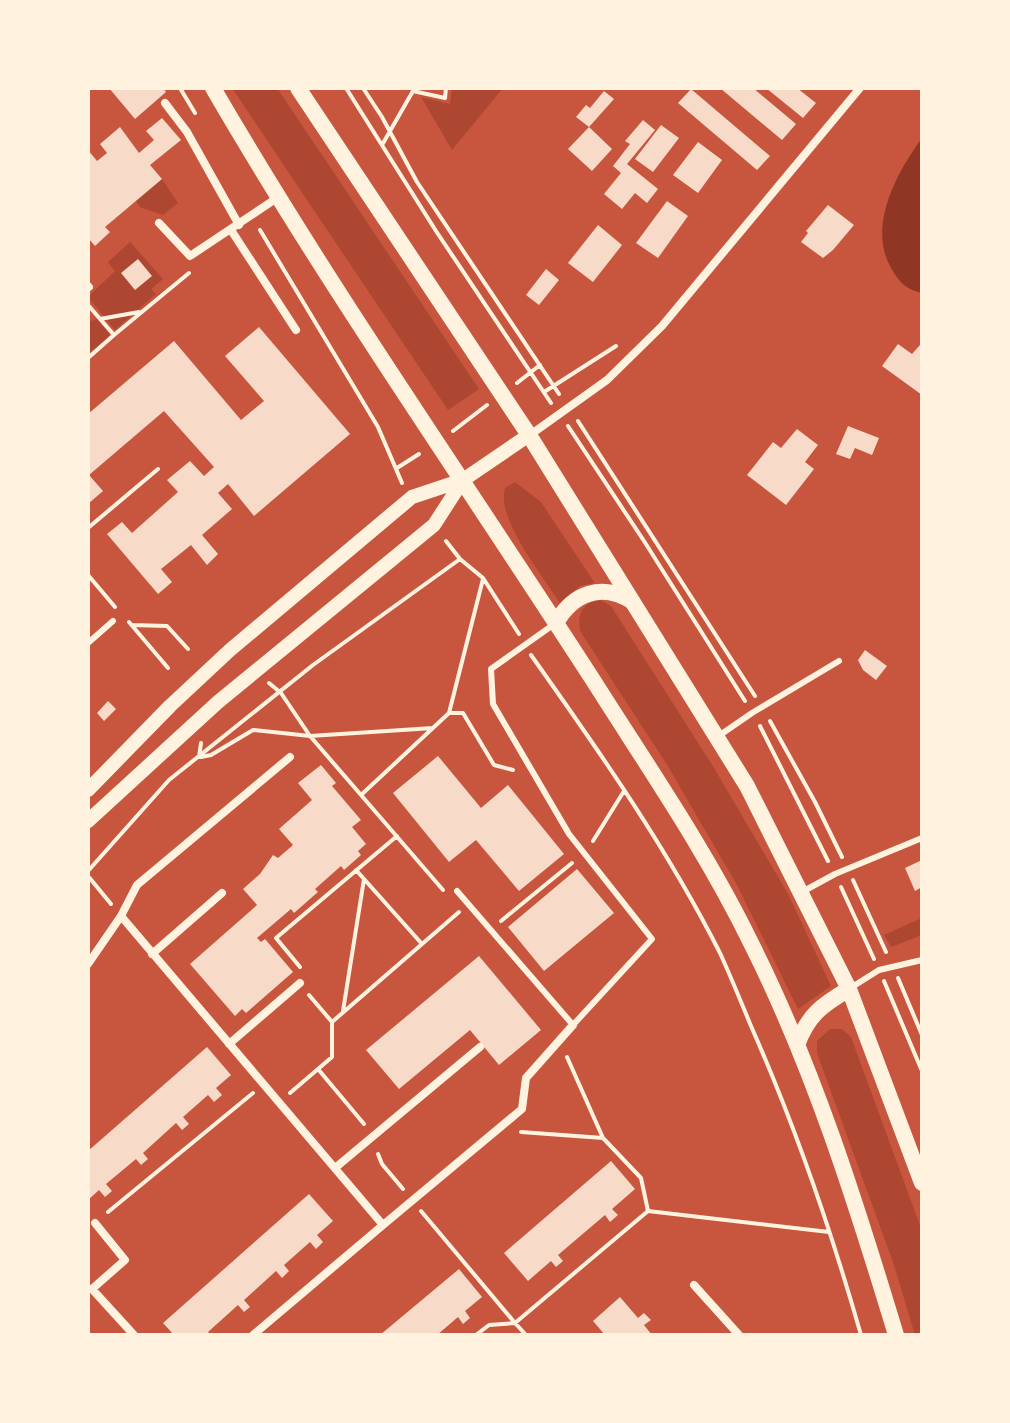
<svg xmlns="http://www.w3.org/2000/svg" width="1010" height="1423" font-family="Mulish,sans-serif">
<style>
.green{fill:#ae4732}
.water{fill:#8f3625}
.building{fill:#f7dbc8}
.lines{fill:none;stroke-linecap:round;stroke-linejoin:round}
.path{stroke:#fff3e0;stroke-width:4}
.service{stroke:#fff3e0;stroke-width:6}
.minor{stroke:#fff3e0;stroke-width:8}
.tertiary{stroke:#fff3e0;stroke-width:14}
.secondary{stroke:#fff3e0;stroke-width:16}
</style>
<rect width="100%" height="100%" fill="#c8553d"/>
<path class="green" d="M232 88H277L479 389 448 410Z
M452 88H503L452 150 421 97 450 104Z
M162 179 178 203 163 215 140 207 136 201Z
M130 242 163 279 151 289 156 294 115 330 88 297 115 271 108 262Z
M97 319 110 335 88 354V322Z
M515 482 541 502 595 583 580 586 560 603C543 576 496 519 505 488Z
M600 600 611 606 714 768 788 894 831 986 798 1009 737 885 666 763 580 631C577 614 582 603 600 600Z
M922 918V935L891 947 884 935Z
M830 1029H842L851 1037 922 1231V1335H915L893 1262 817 1053V1041Z"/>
<path class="water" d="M922 138V293C905 289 898 281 890 266 868 225 897 172 922 138Z"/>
<path class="building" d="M109 88H163L166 92 135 119Z
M720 88H753L796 124 782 140Z
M766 88H797L816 103 803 118Z
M691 89 770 156 757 170 678 103Z
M604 91 614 99 589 127 576 117 586 105 590 108Z
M162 118 181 140 150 165 162 179 105 227 110 232 95 246 88 238V150L97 161 107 153 100 144 120 127 139 153 154 140 146 131Z
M643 120 655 130 627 164 658 189 647 203 635 193 622 209 604 194 621 173 613 166 630 144 625 141Z
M661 125 679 138 653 172 635 159Z
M589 127 612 149 592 171 568 149Z
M698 142 722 160 698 193 673 175Z
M667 201 688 216 658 258 636 243Z
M828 205 854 225 833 250 823 258 801 242 808 233 806 231Z
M598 225 622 245 593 282 568 263Z
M138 259 152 276 135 290 121 273Z
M546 269 559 280 539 305 526 295Z
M259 327 350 434 254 516 228 484 218 493 232 509 202 535 218 554 207 565 191 545 161 569 172 582 158 594 107 534 122 522 132 533 178 492 167 480 190 461 204 476 214 467 164 411 89 475 103 491 88 504V414L174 341 241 420 264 401 225 356Z
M898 344 912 354 920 345 922 346V395L882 366Z
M848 426 879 438 872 455 855 448 850 459 836 454Z
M797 429 818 445 805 462 814 469 786 505 747 475 773 442 781 448Z
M865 650 887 666 876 680 863 670 858 660Z
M108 701 116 709 104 721 97 713Z
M438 756 481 808 508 785 564 854 519 891 476 840 449 862 393 793Z
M321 765 336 783 332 786 361 820 352 827 366 844 358 851 361 855 344 870 341 866 315 889 318 892 294 913 291 909 257 938 261 942 265 939 293 972 246 1013 242 1009 235 1016 190 964 257 905 243 889 260 874 273 855 278 858 293 845 279 829 312 800 298 783Z
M922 860V887L915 891 905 868Z
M577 869 614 913 544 971 508 927Z
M479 956 541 1030 499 1065 470 1030 399 1089 366 1050Z
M207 1047 231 1075 216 1088 222 1095 214 1102 208 1095 183 1117 189 1124 182 1130 176 1123 143 1153 148 1159 141 1165 136 1159 106 1184 112 1191 105 1197 99 1190 88 1200V1151Z
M611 1161 635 1189 612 1209 618 1215 610 1222 605 1215 558 1255 563 1261 556 1267 551 1261 528 1281 504 1253Z
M309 1194 333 1221 317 1235 323 1242 316 1249 310 1242 284 1265 289 1271 282 1278 276 1271 244 1300 250 1307 244 1312 238 1305 208 1332 211 1335H174L163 1323Z
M459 1269 482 1297 465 1311 470 1318 463 1324 458 1317 437 1335H380Z
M620 1297 638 1318 644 1313 651 1320 644 1325 652 1335H605L593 1321Z"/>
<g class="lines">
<path class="path" d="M180 88 195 113
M346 88 436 231 551 403
M363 88 382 117 417 182 559 394
M382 145 413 91 445 98 446 88
M260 230 378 427 402 483
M88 305 114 335 189 273
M100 319 139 312
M88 358 114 335
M517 383 540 365
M544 392 616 346
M578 421 755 696
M568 426 644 541 745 701
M453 431 487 405
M397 468 419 454
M88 528 158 469
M446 541 460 559 483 578 519 634
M88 575 115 607
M129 622 168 668
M132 625 167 626 188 649
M531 655C599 751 667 848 720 953 731 977 741 1002 751 1026 795 1126 831 1230 861 1335
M269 683 281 693 310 736 361 795 449 713 483 579
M449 713H463L494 765 513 770
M770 721 815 802 842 857
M760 726 828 861
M199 757 201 743
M201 757 211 755 253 730 310 736 433 728
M361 795 443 890
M593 841 624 791
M356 870 422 944
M88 871 169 780 313 665 460 559
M88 876 111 904
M853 880 886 952
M841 887 874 959
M501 921 572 863
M300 967 276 938 397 836
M898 978 922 1035
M884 981 922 1071
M309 995 332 1022 459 912
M343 1011 364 879
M332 1022V1057L318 1069 364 1124
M567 1057 603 1138 641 1178 648 1211
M290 1093 318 1069
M521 1132 603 1138
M378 1154 382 1164 403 1189
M421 1211 515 1323 648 1211 829 1232
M108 1212 253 1093
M476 1335 489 1325 515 1323 526 1335"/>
<path class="service" d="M88 643 113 621
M720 735 752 713 839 661
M457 891 573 1025 652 939 569 834 493 704 491 669 553 625
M802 892 835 874 922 838
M852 987 879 970 922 960"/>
<path class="minor" d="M165 103 187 132 239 225
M159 223 190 256 277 198
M231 230 296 330
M88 286 89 287
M530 435 607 380 662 326 860 88
M121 916 137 885 290 757
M152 954 222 893
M88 964 121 916 383 1225 253 1335
M229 1044 300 983
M335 1168 480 1047
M95 1223 125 1260 92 1289 134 1335
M383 1225 522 1109 526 1078 573 1025
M694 1285 739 1335"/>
<path class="tertiary" d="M88 790 170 706 230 650 412 497 463 480 529 435
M88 821 218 702 434 525 463 480"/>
<path class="secondary" d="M213 88C331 291 466 483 593 680 648 767 707 852 752 945 814 1069 856 1203 896 1335
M298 88 529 435 747 786 849 989 922 1183
M556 623C573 593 602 582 633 602
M797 1045C808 1015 822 1005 849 989"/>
</g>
<rect width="1010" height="1423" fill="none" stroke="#fff3e0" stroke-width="180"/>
</svg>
